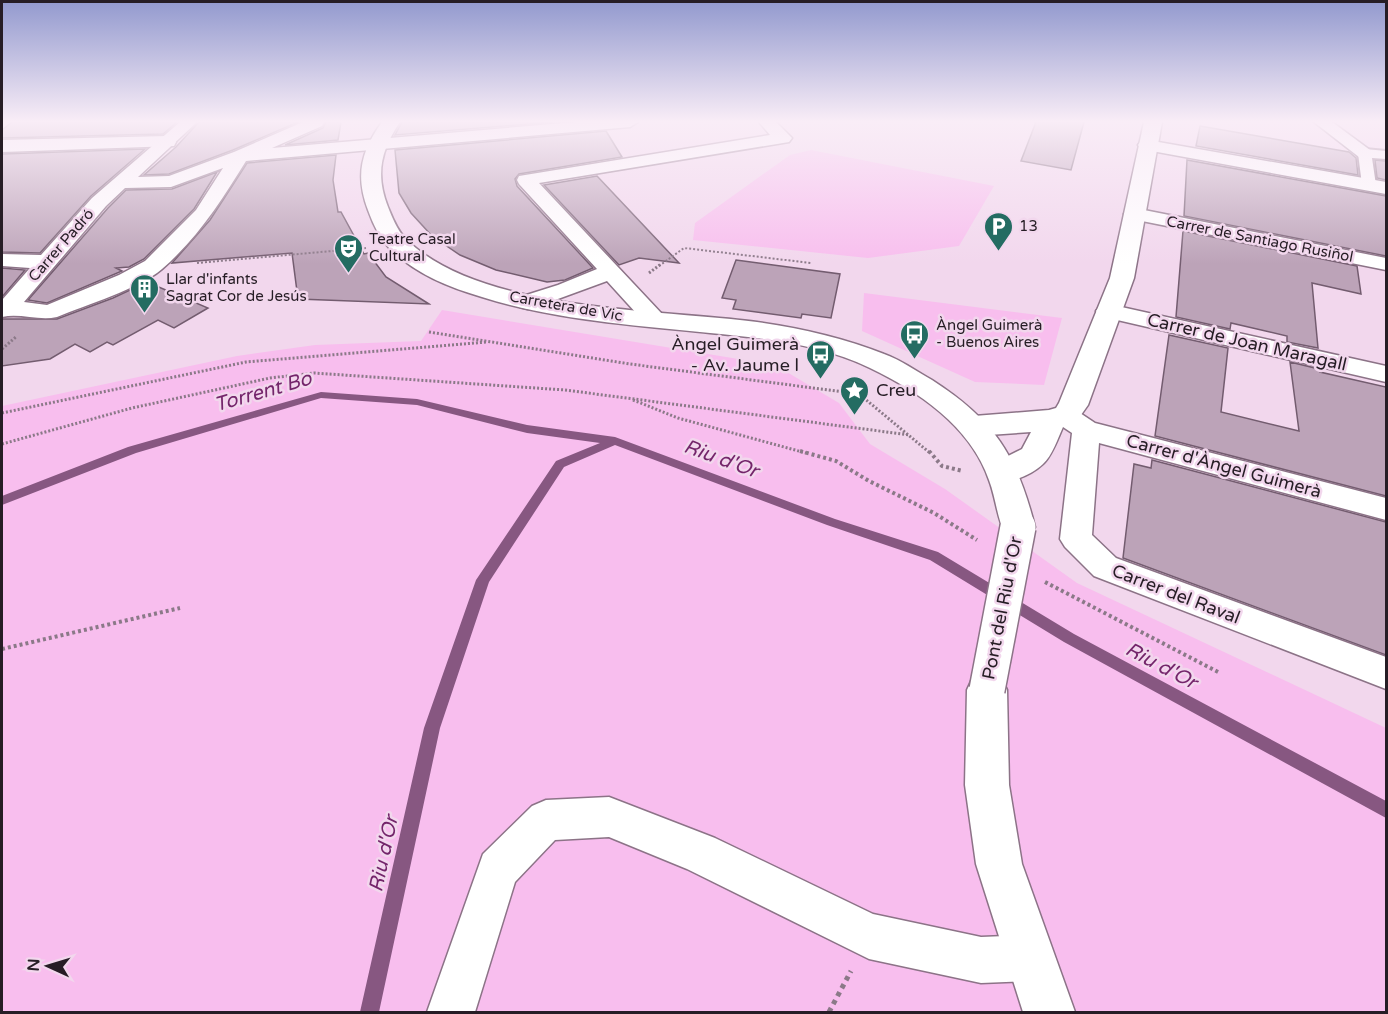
<svg xmlns="http://www.w3.org/2000/svg" width="1388" height="1014" font-family="'Varela Round',sans-serif">
<style>
.green{fill:#f8beee}
.lines{fill:none;stroke-linecap:round;stroke-linejoin:round}
.stream{fill:#875781;fill-rule:evenodd}
.building{fill:#bca3b8;stroke:#735c6f;stroke-width:1.5}
.pedestrian-casing{stroke:#8c7387;stroke-width:4}
.minor-casing{stroke:#8c7387;stroke-width:3}
.tertiary-casing{stroke:#8c7387;stroke-width:3}
.secondary-casing{stroke:#8c7387;stroke-width:3}
.path-far3{stroke:#8b7988;stroke-width:2;stroke-dasharray:2 2;stroke-linecap:butt}
.path-far2{stroke:#8b7988;stroke-width:3;stroke-dasharray:2 2;stroke-linecap:butt}
.path-far1{stroke:#8b7988;stroke-width:4;stroke-dasharray:3 3;stroke-linecap:butt}
.path{stroke:#8b7988;stroke-width:5;stroke-dasharray:4.5 4.5;stroke-linecap:butt}
.pedestrian{fill:#fff;fill-rule:evenodd}
.minor{fill:#fff;fill-rule:evenodd}
.tertiary{fill:#fff;fill-rule:evenodd}
.secondary{fill:#fff;fill-rule:evenodd}
.secondary-bridge-casing{stroke:#8c7387;stroke-width:38;stroke-linecap:butt}
.secondary-bridge{stroke:#fff;stroke-width:35}
.labels{text-anchor:middle;dominant-baseline:central;stroke-width:5;stroke-linejoin:round;paint-order:stroke}
.far-poi-label{font-size:15px;fill:#261d25;stroke:#f2d7ed;text-anchor:start}
.far-street-label{font-size:15px;fill:#261d25;stroke:#f2d7ed}
.street-label{font-size:18px;fill:#261d25;stroke:#f2d7ed}
.poi-label{font-size:18px;fill:#261d25;stroke:#f2d7ed;text-anchor:end}
.water-label{font-size:20px;font-style:italic;fill:#74256b;stroke:#f2d7ed}
</style>
<rect width="100%" height="100%" fill="#f2d7ed"/>
<path class="green" d="M811 150 994 186 959 246 868 258 693 240 695 223 790 155Z
M864 293 1062 318 1044 385 975 382 862 331Z
M442 310 775 365 839 403 870 444 945 489 1077 583 1386 728V1012H2V406L237 356 315 345 421 341Z"/>
<g class="lines">
<path class="stream" d="M321 392 417 399 527 425 615 437 835 519 938 552 1074 634 1386 801V818L1064 642 930 560 827 525 615 445 564 467 489 582 440 728 379 1012H360L424 728 476 580 556 461 600 443 527 433 417 405 321 398 136 453 2 505V496L128 447Z"/>
</g>
<path class="building" d="M12 122H177L163 134 2 138V130Z
M199 122H298L233 150 169 174 144 175 176 147Z
M326 122H341L338 140 285 145 323 128Z
M402 122H553L395 135Z
M1036 122H1084L1071 170 1021 161Z
M1200 126 1349 152 1356 158 1358 175 1196 146Z
M606 131 622 157 519 174 515 179 517 186 593 268 565 280 547 282 496 270 460 255 432 236 411 213 399 193 395 150Z
M145 149 91 196 40 253 2 252V154Z
M336 155 333 180 338 212H341L364 254 368 253 386 277 429 304 298 299 292 253 172 263 210 220 247 163Z
M1187 160 1386 196V256L1184 216Z
M1375 160 1386 161V180L1377 178Z
M217 172 194 209 144 259 129 267 116 268 122 271 47 303 28 300 108 208 126 190 172 189Z
M597 176 679 263 639 258 619 265 544 185Z
M1183 231 1357 266 1361 294 1312 283 1318 348 1287 342V336L1231 323 1230 329 1176 317Z
M736 260 840 274 831 318 802 314 801 318 733 309 736 300 722 298Z
M2 268 25 270 2 297Z
M147 282 208 308 174 328 158 320 113 345 107 342 90 352 75 344 50 359 2 366V319H57L113 298Z
M1169 335 1228 348 1221 412 1299 431 1290 362 1319 369 1320 372 1386 387V496L1155 436Z
M1152 460 1386 522V655L1123 558 1134 464 1151 468Z"/>
<g class="lines">
<defs>
<path id="pedestrian" d="M1365 149 1386 151V159L1372 158 1376 185 1369 189 1362 185 1358 153Z"/>
<path id="minor" d="M180 122H197L138 177 169 176 234 152 303 122H324L322 126 272 148 576 122H638L630 127 246 161C222 200 197 239 162 269 139 289 86 305 57 317 39 321 20 313 2 317V300L30 268 2 266V254L41 255 92 198ZM223 168 196 210 145 261 119 275 47 305 24 302 106 206 125 188 171 187Z
M759 122H776L792 138 789 142 783 143 539 183 663 315 667 320 663 325 655 327 647 325 607 281 536 307 528 309 520 307 517 302 520 297 558 285 597 269 519 184 517 180 519 176 770 135Z
M1314 122H1332L1374 153 1371 157H1359Z
M1147 140 1386 182V194L1141 149 1138 145 1141 141Z
M1134 208 1386 258V270L1127 218 1124 214 1127 210Z
M1108 304 1386 366V382L1100 316 1096 311 1100 306Z
M1070 410 1080 413 1095 423 1386 498V520L1099 443 1092 535 1116 558 1386 657V689L1094 576 1065 547 1060 539 1072 433 1060 425 1057 419 1060 413Z
M609 797 715 838 873 914 981 937 1028 935 1044 942 1051 958 1044 974 1028 981 981 983 869 959 687 869 609 837 555 840 515 882 475 1012H427L483 854 532 806 546 800Z"/>
<path id="tertiary" d="M1144 122H1162L1134 278 1088 405 1076 422 1063 427C1058 438 1052 456 1043 464 1030 476 1008 485 992 480L987 472 992 464 1022 449 1031 432 974 436 963 433 959 426 963 419 974 416 1049 410 1056 408 1059 403 1110 278Z
M167 136 174 138 176 142 174 146 2 152V140Z"/>
<path id="secondary" d="M382 122H400C381 150 375 174 388 207 392 217 397 230 405 238 477 312 658 309 757 322 800 328 844 338 884 354 901 360 916 371 932 380 994 420 1017 455 1035 527L1030 536 1018 540 1006 536C997 519 996 498 989 480 971 427 918 391 870 368 821 344 763 338 710 333 634 325 555 320 482 297 448 287 416 274 390 249 380 239 373 224 368 210 355 176 361 151 382 122Z
M987 672 1001 677 1007 690 1009 785 1022 864 1075 1012H1023L976 864 965 785 967 690 973 677Z"/>
</defs>
<use href="#pedestrian" class="pedestrian-casing"/>
<use href="#minor" class="minor-casing"/>
<use href="#tertiary" class="tertiary-casing"/>
<use href="#secondary" class="secondary-casing"/>
<path class="path-far3" d="M197 263 366 248
M659 266 684 248 811 263"/>
<path class="path-far2" d="M649 273 661 264
M429 332 630 364 859 394 930 453
M2 349 17 336
M633 400 678 418 806 453
M2 413 246 362 487 342
M2 444 132 408 270 378 314 373 565 390 910 435"/>
<path class="path-far1" d="M800 451 836 461 869 481 934 513 977 540
M929 451 942 466 963 471
M1045 582 1220 673
M2 649 180 608"/>
<path class="path" d="M829 1012 851 971"/>
<use href="#pedestrian" class="pedestrian"/>
<use href="#minor" class="minor"/>
<use href="#tertiary" class="tertiary"/>
<use href="#secondary" class="secondary"/>
<defs>
<path id="secondary-bridge" d="M987 690 1018 527"/>
</defs>
<use href="#secondary-bridge" class="secondary-bridge-casing"/>
<use href="#secondary-bridge" class="secondary-bridge"/>
</g>
<linearGradient id="sky" x2="0" y2="1"><stop stop-color="#9299ce"/><stop offset="0.46" stop-color="#f9edf7"/><stop offset="1" stop-color="#f9edf7" stop-opacity="0"/></linearGradient>
<rect width="1388" height="264" fill="url(#sky)"/>
<defs>
<symbol id="parking-pin" viewBox="-11 -11 22 30"><path d="M0 17L-7.5 6A9.5 9.5 0 1 1 7.5 6Z" fill="#246c62" stroke="#f2d7ed"/><path d="M-3.5-5.5H1a3.5 3.5 0 0 1 0 7H-1V5.5H-3.5ZM-1-3.4V-.6H.8a1.4 1.4 0 0 0 0-2.8Z" fill="#fff"/></symbol>
<symbol id="theatre-pin" viewBox="-11 -11 22 30"><path d="M0 17L-7.5 6A9.5 9.5 0 1 1 7.5 6Z" fill="#246c62" stroke="#f2d7ed"/><path d="M-5-5.5Q0-4 5-5.5V0Q5 5 0 6Q-5 5-5 0ZM-3.3-2.5H-1v1.5H-3.3ZM1-2.5H3.3v1.5H1ZM-2.8 1Q0 5.5 2.8 1Z" fill="#fff"/></symbol>
<symbol id="building-pin" viewBox="-11 -11 22 30"><path d="M0 17L-7.5 6A9.5 9.5 0 1 1 7.5 6Z" fill="#246c62" stroke="#f2d7ed"/><path d="M-4-6H4V6H1V3H-1V6H-4ZM-2.5-4.3h1.7v1.8h-1.7ZM.8-4.3h1.7v1.8H.8ZM-2.5-1h1.7V.8h-1.7ZM.8-1h1.7V.8H.8Z" fill="#fff"/></symbol>
<symbol id="bus-pin" viewBox="-11 -11 22 30"><path d="M0 17L-7.5 6A9.5 9.5 0 1 1 7.5 6Z" fill="#246c62" stroke="#f2d7ed"/><path d="M-5-6H5V4H4V6H2V4H-2V6H-4V4H-5ZM-3.5-4V0h7V-4ZM-3.5 1.2v1.5H-2V1.2ZM2 1.2v1.5H3.5V1.2Z" fill="#fff"/></symbol>
<symbol id="sight-pin" viewBox="-11 -11 22 30"><path d="M0 17L-7.5 6A9.5 9.5 0 1 1 7.5 6Z" fill="#246c62" stroke="#f2d7ed"/><path d="M0-6L1.8-2.2L6-1.7L2.9 1.2L3.7 5.4L0 3.3L-3.7 5.4L-2.9 1.2L-6-1.7L-1.8-2.2Z" fill="#fff"/></symbol>
</defs>
<g fill-rule="evenodd">
<use href="#parking-pin" x="982" y="210" width="33" height="45"/>
<use href="#theatre-pin" x="332" y="232" width="33" height="45"/>
<use href="#building-pin" x="128" y="272" width="33" height="45"/>
<use href="#bus-pin" x="898" y="318" width="33" height="45"/>
<use href="#bus-pin" x="804" y="338" width="33" height="45"/>
<use href="#sight-pin" x="838" y="374" width="33" height="45"/>
</g>
<g class="labels">
<g class="far-poi-label">
<text x="1019" y="226">13</text>
<text x="369" y="239">Teatre Casal<tspan x="369" dy="17">Cultural</tspan></text>
<text x="166" y="279">Llar d'infants<tspan x="166" dy="17">Sagrat Cor de Jesús</tspan></text>
<text x="936" y="325">Àngel Guimerà<tspan x="936" dy="17">- Buenos Aires</tspan></text>
</g>
<g class="far-street-label">
<text transform="translate(1260 239) rotate(11)">Carrer de Santiago Rusiñol</text>
<text transform="translate(61 245) rotate(-49)">Carrer Padró</text>
<text transform="translate(566 306) rotate(10)">Carretera de Vic</text>
</g>
<g class="street-label">
<text transform="translate(1247 342) rotate(13)">Carrer de Joan Maragall</text>
<text transform="translate(1224 466) rotate(15)">Carrer d'Àngel Guimerà</text>
<text transform="translate(1176 594) rotate(21)">Carrer del Raval</text>
<text transform="translate(1002 608) rotate(-79)">Pont del Riu d'Or</text>
</g>
<g class="poi-label">
<text x="799" y="344">Àngel Guimerà<tspan x="799" dy="21">- Av. Jaume l</tspan></text>
<text x="876" y="390" text-anchor="start">Creu</text>
</g>
<g class="water-label">
<text transform="translate(263 392) rotate(-16)">Torrent Bo</text>
<text transform="translate(721 459) rotate(20)">Riu d'Or</text>
<text transform="translate(1161 666) rotate(28)">Riu d'Or</text>
<text transform="translate(384 854) rotate(-78)">Riu d'Or</text>
</g>
</g>
<rect width="1388" height="1014" fill="none" stroke="#261d25" stroke-width="6"/>
<g transform="translate(48 966) rotate(274)" stroke="#f2d7ed" stroke-width="4.5" paint-order="stroke">
<path d="M0-4.5L10 22L0 15L-10 22Z" fill="#261d25"/>
<text y="-9" font-size="16" font-weight="bold" text-anchor="middle" fill="#261d25">N</text>
</g>
</svg>
